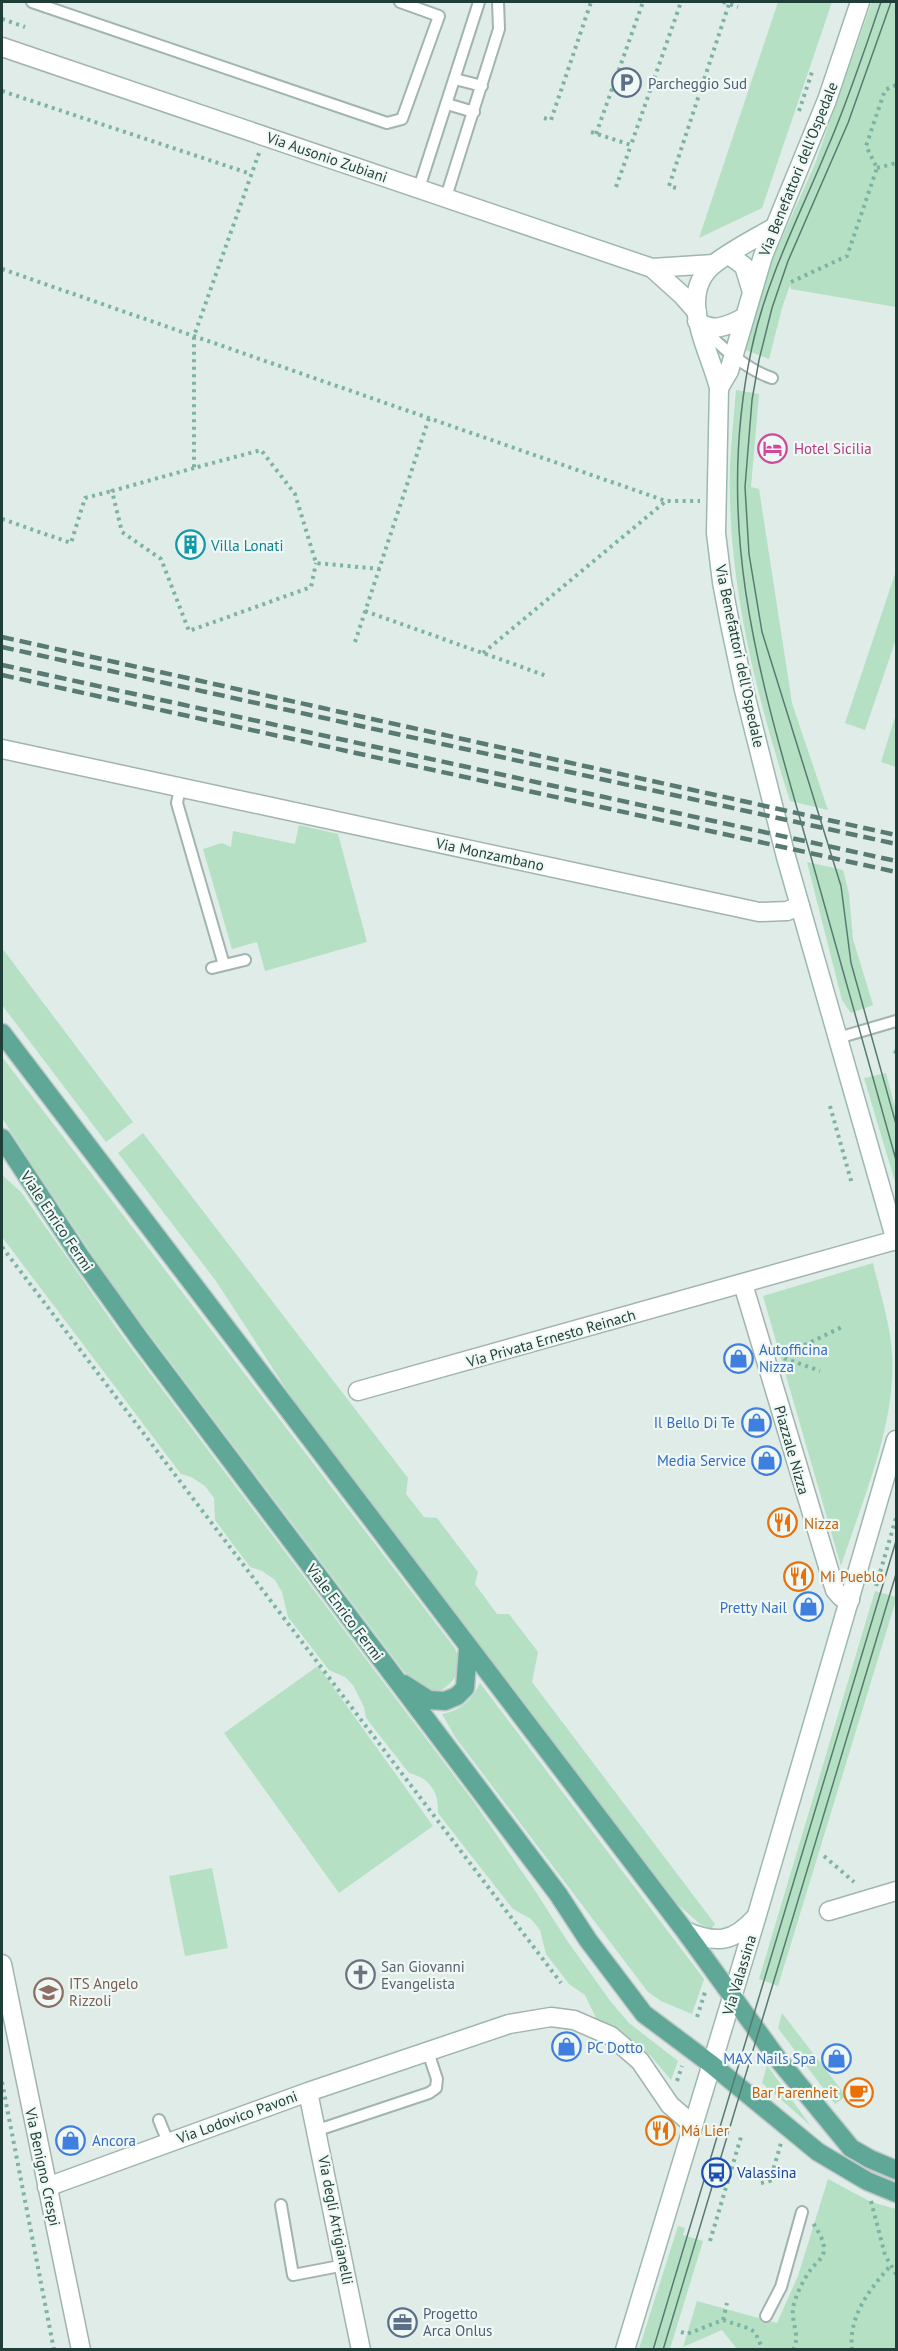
<svg xmlns="http://www.w3.org/2000/svg" width="898" height="2351" font-family="'PT Sans',sans-serif">
<style>
.green{fill:#b5e0c3}
.lines{fill:none;stroke-linecap:round;stroke-linejoin:round}
.lane-casing{stroke:#a1b4af;stroke-width:14}
.street-casing{stroke:#a1b4af;stroke-width:21}
.secondary-casing{stroke:#9cb9b0;stroke-width:21}
.primary-casing{stroke:#c0c9c7;stroke-width:21}
.path{stroke:#7cb3a4;stroke-width:4;stroke-dasharray:3 4.5;stroke-linecap:butt}
.lane{stroke:#fff;stroke-width:10}
.street{stroke:#fff;stroke-width:18}
.secondary{stroke:#fff;stroke-width:18}
.primary{stroke:#5fa797;stroke-width:18}
.tram{stroke:#587a72;stroke-width:1.5}
.rail{stroke:#587a72;stroke-width:4.5;stroke-dasharray:12 6;stroke-linecap:butt}
.labels{text-anchor:middle;dominant-baseline:central;stroke-width:4.5;stroke-linejoin:round;paint-order:stroke}
.service-label{font-size:15px;fill:#4e5e75;stroke:#f0f8f5;text-anchor:start}
.street-label{font-size:15px;fill:#1e3e37;stroke:#f0f8f5}
.hotel-label{font-size:15px;fill:#b23c85;stroke:#f0f8f5;text-anchor:start}
.culture-label{font-size:15px;fill:#0d838f;stroke:#f0f8f5;text-anchor:start}
.shop-label{font-size:15px;fill:#366cbe;stroke:#f0f8f5;text-anchor:end}
.food-label{font-size:15px;fill:#c56008;stroke:#f0f8f5;text-anchor:start}
.worship-label{font-size:15px;fill:#5b616d;stroke:#f0f8f5;text-anchor:start}
.education-label{font-size:15px;fill:#785e54;stroke:#f0f8f5;text-anchor:start}
.transit-label{font-size:15px;fill:#164399;stroke:#f0f8f5;text-anchor:start}
</style>
<rect width="100%" height="100%" fill="#dfece7"/>
<path class="green" d="M778 2H832L762 208 699 238Z
M872 2H896V307L791 289 790 285 782 308 769 359 743 349 766 274 815 164Z
M736 390 759 394 751 487 759 489 792 703 828 810 790 801C756 694 727 581 730 468 731 442 734 416 736 390Z
M896 571V639L865 730 845 723Z
M896 714V767L881 762Z
M299 825 338 834 367 942 265 971 257 942 232 949 203 849 222 843 231 847 233 831 295 844Z
M807 862 843 870 849 894 853 939 873 1005 851 1013 842 1000Z
M2 948 133 1122 106 1142 2 1005Z
M2 1057 454 1647C462 1662 460 1675 447 1686 442 1690 436 1694 429 1692 423 1690 417 1685 412 1682L113 1286 35 1169 2 1118Z
M886 1073 896 1111V1185L864 1078Z
M143 1133 408 1478 406 1494 424 1517 437 1518 478 1572 475 1584 497 1614H509L538 1652 532 1682 715 1924 711 1929 700 1924 674 1901 342 1467 294 1401 216 1281 118 1153Z
M2 1175 21 1192 125 1340 474 1802 534 1889 566 1939 611 2002 629 2023 678 2061 671 2080 650 2055 596 2018 585 1995 569 1984 546 1954 540 1930 531 1919 513 1909 438 1813C439 1792 430 1778 409 1773L366 1718 364 1707 353 1685 345 1677 329 1670 288 1617 282 1592 275 1580 262 1571 250 1567 215 1520 214 1498 205 1486 191 1477 181 1474 2 1237Z
M873 1263C880 1293 890 1323 892 1353 897 1423 862 1501 841 1566L763 1296Z
M875 1591 896 1597V1600L778 1986 759 1979Z
M318 1666 433 1826 339 1893 224 1733Z
M480 1683 704 1979 692 2014 661 2001 648 1992 455 1737 442 1714C461 1711 472 1700 480 1683Z
M212 1868 228 1948 185 1956 169 1876Z
M782 2013 846 2096 835 2104 778 2028Z
M767 2065 810 2125 762 2083Z
M828 2179 871 2202 896 2209V2349H737L722 2330 683 2347 697 2301 777 2323 798 2276Z
M678 2226 685 2228 683 2235 703 2241 670 2349H639Z"/>
<g class="lines">
<defs>
<path id="lane" d="M32 2 387 123 402 119 439 16 400 2
M455 79 482 86
M447 104 474 112
M419 188 479 2
M446 197 499 29 498 2
M705 328C717 346 752 372 772 378
M180 787 177 803 224 965
M212 968 245 960
M838 1038 896 1021
M159 2120 168 2142
M318 2130 429 2093 436 2088 437 2079 428 2052
M281 2205 293 2275 345 2265
M766 2316 781 2287 802 2212"/>
<path id="street" d="M2 47 652 268 682 295 697 312
M652 268 714 264
M2 749 759 912 787 911 800 906
M743 1284 835 1590 841 1597 850 1600
M358 1391 896 1240
M829 1911 896 1891
M2 1964 81 2350
M308 2092 361 2350
M47 2187 308 2092 509 2024 551 2017 574 2020 611 2036 640 2061 670 2105 693 2125"/>
<path id="secondary" d="M860 2 827 100 763 256 729 371 719 388 716 533 722 582 730 624 744 690 786 857 896 1241
M729 255 744 266 752 292
M697 321C712 333 728 326 743 318
M719 388C710 350 675 295 714 264 732 250 754 239 773 228
M685 1931C716 1944 733 1943 756 1917
M625 2350 757 1915 896 1440"/>
<path id="primary" d="M2 1033 685 1931 777 2058 851 2148 870 2159 896 2170
M2 1138 80 1256 141 1341 558 1894 588 1940 644 2014 711 2064 818 2152 867 2181 896 2193
M404 1684 429 1700 445 1701 457 1696 465 1688 468 1649"/>
</defs>
<use href="#lane" class="lane-casing"/>
<use href="#street" class="street-casing"/>
<use href="#secondary" class="secondary-casing"/>
<use href="#primary" class="primary-casing"/>
<path class="path" d="M723 2 738 7
M2 19 25 27
M2 91 251 174
M799 111 813 69
M544 118 551 120 591 2
M591 132 631 145 681 2
M596 134 643 2
M259 153 194 336V468L261 450 295 494 316 563 380 569
M877 168 896 163
M616 187 631 145
M676 188 669 186 729 4
M2 269 666 501H700
M791 282 847 256 877 168 866 146 885 90 896 85
M194 468 112 491 122 532 161 559 189 631 311 587 316 563
M2 519 71 543 85 498 112 491
M365 611 547 676
M355 642 429 418
M483 653 666 501
M894 1051 896 1052
M830 1106 852 1184
M2 1247 561 1983
M784 1355 844 1326
M784 1358 820 1371
M876 1586 896 1518
M824 1856 854 1882
M697 2017 706 1989
M677 2081 682 2066
M2 2082 54 2350
M761 2183 770 2181 781 2143
M871 2201 885 2255 896 2274
M710 2241 741 2137
M723 2320 727 2303
M681 2332 687 2334 723 2320 748 2328 755 2332 763 2350
M793 2350C801 2336 791 2323 793 2308 795 2296 804 2279 811 2269 816 2263 824 2258 824 2249 824 2240 818 2231 813 2223
M852 2350C848 2316 870 2289 891 2265"/>
<use href="#lane" class="lane"/>
<use href="#street" class="street"/>
<use href="#secondary" class="secondary"/>
<use href="#primary" class="primary"/>
<path class="tram" d="M881 2C864 51 848 101 827 149 800 215 767 277 752 347 712 530 761 682 811 857 840 958 868 1059 896 1160
M891 2 848 123 788 261 772 308 759 360 752 400 745 487 749 554 762 632 841 886 851 963 896 1124
M653 2350 896 1541
M663 2350 896 1574"/>
<path class="rail" d="M2 637 896 835
M2 647 896 844
M2 665 896 861
M2 675 896 872"/>
</g>
<defs>
<symbol id="parking-ring" viewBox="-11 -11 22 22"><circle r="9.5" fill="#f0f8f5" stroke="#5c6f8a" stroke-width="1.5"/><path d="M-3.5-5.5H1a3.5 3.5 0 0 1 0 7H-1V5.5H-3.5ZM-1-3.4V-.6H.8a1.4 1.4 0 0 0 0-2.8Z" fill="#5c6f8a"/></symbol>
<symbol id="hotel-ring" viewBox="-11 -11 22 22"><circle r="9.5" fill="#f0f8f5" stroke="#d1479c" stroke-width="1.5"/><path d="M-6-4.5h1.5V1H6V5H4.5V3h-9V5H-6ZM-4 0a1.8 1.8 0 1 1 3.6 0ZM.5 0V-2.5h3Q6-2.5 6 0Z" fill="#d1479c"/></symbol>
<symbol id="building-ring" viewBox="-11 -11 22 22"><circle r="9.5" fill="#f0f8f5" stroke="#0f9aa8" stroke-width="1.5"/><path d="M-4-6H4V6H1V3H-1V6H-4ZM-2.5-4.3h1.7v1.8h-1.7ZM.8-4.3h1.7v1.8H.8ZM-2.5-1h1.7V.8h-1.7ZM.8-1h1.7V.8H.8Z" fill="#0f9aa8"/></symbol>
<symbol id="shop-ring" viewBox="-11 -11 22 22"><circle r="9.5" fill="#f0f8f5" stroke="#3f7fe0" stroke-width="1.5"/><path d="M-5-2.5h2.3a2.7 3.5 0 0 1 5.4 0H5L5.5 6h-11ZM-1.5-2.5h3a1.5 2.3 0 0 0-3 0Z" fill="#3f7fe0"/></symbol>
<symbol id="restaurant-ring" viewBox="-11 -11 22 22"><circle r="9.5" fill="#f0f8f5" stroke="#e8710a" stroke-width="1.5"/><path d="M-5-6h1v4h1v-4h1v4h1v-4h1v5L-1.5 .5V6h-2V.5L-5-1ZM5-6V6H3V1.5H1.5Q1.5-4 5-6Z" fill="#e8710a"/></symbol>
<symbol id="church-ring" viewBox="-11 -11 22 22"><circle r="9.5" fill="#f0f8f5" stroke="#6b7280" stroke-width="1.5"/><path d="M-1.2-6h2.4v3.5h3.3v2.4h-3.3V6h-2.4V-.1h-3.3v-2.4h3.3Z" fill="#6b7280"/></symbol>
<symbol id="school-ring" viewBox="-11 -11 22 22"><circle r="9.5" fill="#f0f8f5" stroke="#8d6e63" stroke-width="1.5"/><path d="M0-5L7-2L0 1L-7-2ZM-4 1L0 2.5L4 1V4Q0 6-4 4Z" fill="#8d6e63"/></symbol>
<symbol id="cafe-ring" viewBox="-11 -11 22 22"><circle r="9.5" fill="#f0f8f5" stroke="#e8710a" stroke-width="1.5"/><path d="M-5.5-4.5H6V0H3Q3 3.5 0 3.5H-2.5Q-5.5 3.5-5.5 0ZM3-3.2v2h1.7v-2ZM-6 4.5H4V6H-6Z" fill="#e8710a"/></symbol>
<symbol id="bus-ring" viewBox="-11 -11 22 22"><circle r="9.5" fill="#f0f8f5" stroke="#1a4fb4" stroke-width="1.5"/><path d="M-5-6H5V4H4V6H2V4H-2V6H-4V4H-5ZM-3.5-4V0h7V-4ZM-3.5 1.2v1.5H-2V1.2ZM2 1.2v1.5H3.5V1.2Z" fill="#1a4fb4"/></symbol>
<symbol id="office-ring" viewBox="-11 -11 22 22"><circle r="9.5" fill="#f0f8f5" stroke="#5c6f8a" stroke-width="1.5"/><path d="M-6-3h4V-5.5h4V-3h4V5H-6ZM-1-4.5V-3h2v-1.5ZM-6 0V1H6V0Z" fill="#5c6f8a"/></symbol>
</defs>
<g fill-rule="evenodd">
<use href="#parking-ring" x="610" y="66" width="33" height="33"/>
<use href="#hotel-ring" x="756" y="432" width="33" height="33"/>
<use href="#building-ring" x="174" y="528" width="33" height="33"/>
<use href="#shop-ring" x="722" y="1342" width="33" height="33"/>
<use href="#shop-ring" x="740" y="1406" width="33" height="33"/>
<use href="#shop-ring" x="750" y="1444" width="33" height="33"/>
<use href="#restaurant-ring" x="766" y="1506" width="33" height="33"/>
<use href="#restaurant-ring" x="782" y="1560" width="33" height="33"/>
<use href="#shop-ring" x="792" y="1590" width="33" height="33"/>
<use href="#church-ring" x="344" y="1958" width="33" height="33"/>
<use href="#school-ring" x="32" y="1976" width="33" height="33"/>
<use href="#shop-ring" x="550" y="2030" width="33" height="33"/>
<use href="#shop-ring" x="820" y="2042" width="33" height="33"/>
<use href="#cafe-ring" x="842" y="2076" width="33" height="33"/>
<use href="#restaurant-ring" x="644" y="2114" width="33" height="33"/>
<use href="#shop-ring" x="54" y="2124" width="33" height="33"/>
<use href="#bus-ring" x="700" y="2156" width="33" height="33"/>
<use href="#office-ring" x="386" y="2306" width="33" height="33"/>
</g>
<g class="labels">
<g class="service-label">
<text x="648" y="83">Parcheggio Sud</text>
<text x="423" y="2313">Progetto<tspan x="423" dy="17">Arca Onlus</tspan></text>
</g>
<g class="street-label">
<text transform="translate(327 157) rotate(19)">Via Ausonio Zubiani</text>
<text transform="translate(798 169) rotate(-68)">Via Benefattori dell'Ospedale</text>
<text transform="translate(740 656) rotate(78)">Via Benefattori dell'Ospedale</text>
<text transform="translate(490 854) rotate(12)">Via Monzambano</text>
<text transform="translate(57 1221) rotate(56)">Viale Enrico Fermi</text>
<text transform="translate(551 1338) rotate(-16)">Via Privata Ernesto Reinach</text>
<text transform="translate(792 1450) rotate(74)">Piazzale Nizza</text>
<text transform="translate(345 1612) rotate(53)">Viale Enrico Fermi</text>
<text transform="translate(739 1975) rotate(-73)">Via Valassina</text>
<text transform="translate(237 2117) rotate(-20)">Via Lodovico Pavoni</text>
<text transform="translate(43 2167) rotate(78)">Via Benigno Crespi</text>
<text transform="translate(336 2220) rotate(79)">Via degli Artigianelli</text>
</g>
<g class="hotel-label">
<text x="794" y="448">Hotel Sicilia</text>
</g>
<g class="culture-label">
<text x="211" y="545">Villa Lonati</text>
</g>
<g class="shop-label">
<text x="759" y="1349" text-anchor="start">Autofficina<tspan x="759" dy="17">Nizza</tspan></text>
<text x="735" y="1422">Il Bello Di Te</text>
<text x="746" y="1460">Media Service</text>
<text x="787" y="1607">Pretty Nail</text>
<text x="587" y="2047" text-anchor="start">PC Dotto</text>
<text x="816" y="2058">MAX Nails Spa</text>
<text x="92" y="2140" text-anchor="start">Ancora</text>
</g>
<g class="food-label">
<text x="804" y="1523">Nizza</text>
<text x="820" y="1576">Mi Pueblo</text>
<text x="838" y="2092" text-anchor="end">Bar Farenheit</text>
<text x="681" y="2130">Má Lier</text>
</g>
<g class="worship-label">
<text x="381" y="1966">San Giovanni<tspan x="381" dy="17">Evangelista</tspan></text>
</g>
<g class="education-label">
<text x="69" y="1983">ITS Angelo<tspan x="69" dy="17">Rizzoli</tspan></text>
</g>
<g class="transit-label">
<text x="737" y="2172">Valassina</text>
</g>
</g>
<rect width="898" height="2351" fill="none" stroke="#1e3e37" stroke-width="6"/>
</svg>
